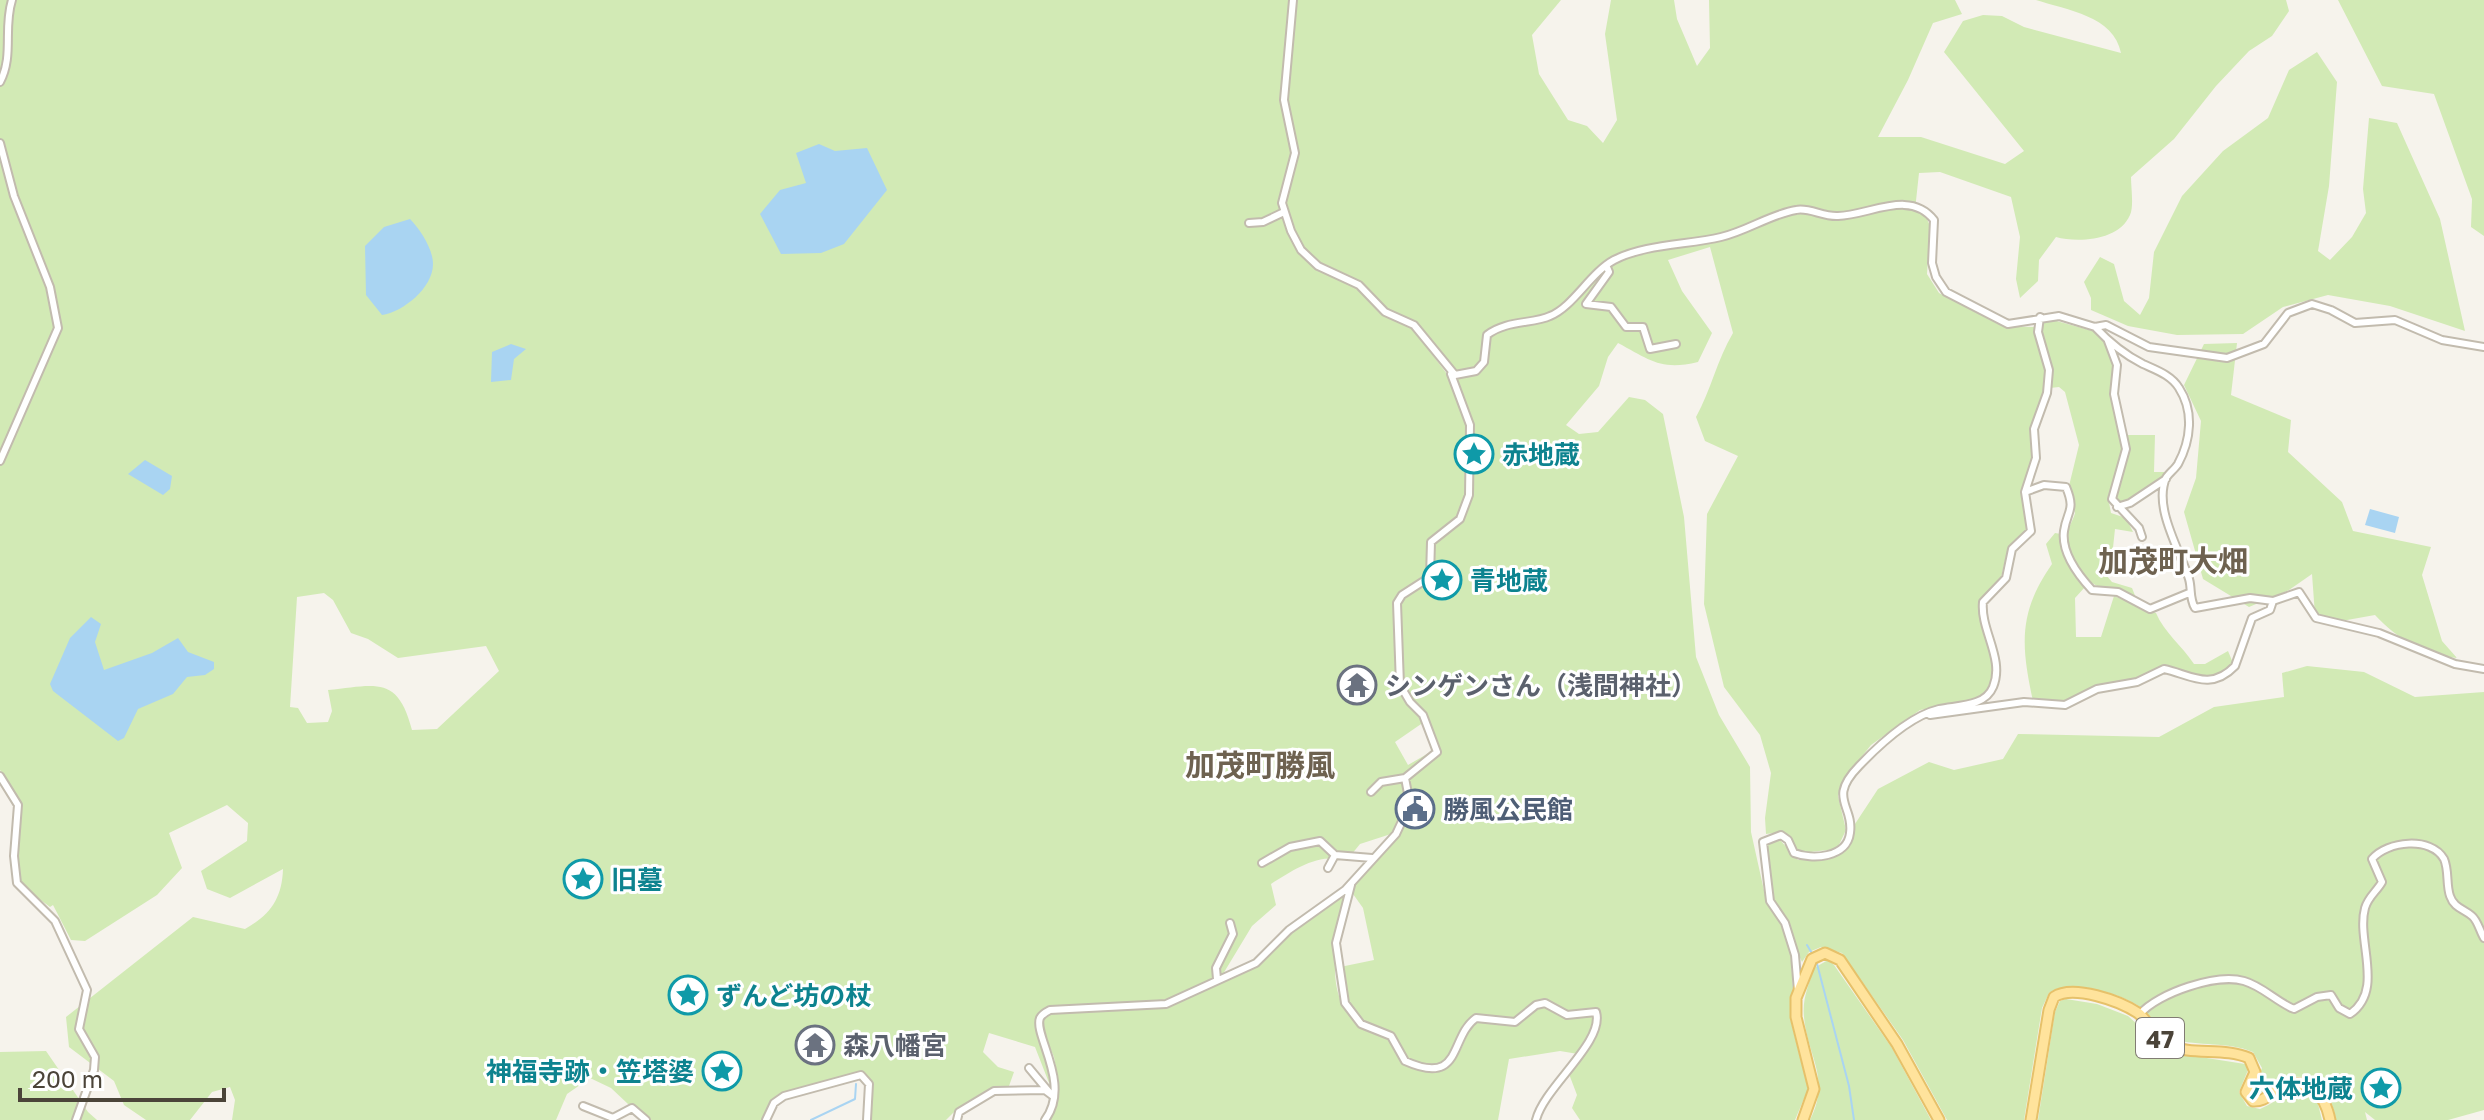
<svg xmlns="http://www.w3.org/2000/svg" width="2484" height="1120" font-family="'Golos Text','Noto Sans JP',sans-serif">
<style>
.green{fill:#d2eab5;fill-rule:evenodd}
.water{fill:#a9d4f2}
.lines{fill:none;stroke-linecap:round;stroke-linejoin:round}
.stream{stroke:#a9d4f2;stroke-width:2}
.street-casing{stroke:#c2bbae;stroke-width:10}
.primary-casing{stroke:#e6c16a;stroke-width:13}
.street{stroke:#fff;stroke-width:6}
.primary{stroke:#ffe39c;stroke-width:9}
.labels{text-anchor:middle;dominant-baseline:central;stroke-width:6;stroke-linejoin:round;paint-order:stroke}
.shield{fill:#fff;stroke:#817c74;stroke-width:2}
.shield-label{font-size:24px;font-weight:bold;fill:#4b4439}
.culture-label{font-size:26px;font-weight:bold;fill:#0d838f;stroke:#fff;text-anchor:start}
.worship-label{font-size:26px;font-weight:bold;fill:#5b616d;stroke:#fff;text-anchor:start}
.service-label{font-size:26px;font-weight:bold;fill:#4e5e75;stroke:#fff;text-anchor:start}
.quarter-label{font-size:30px;font-weight:bold;fill:#6e6250;stroke:#fff}
</style>
<rect width="100%" height="100%" fill="#f6f3ec"/>
<path class="green" d="M0 0H1561L1532 35 1539 74 1568 120 1587 126 1603 143 1617 120 1605 34 1611 0H1674L1677 19 1697 66 1710 48 1709 0H1955L1962 14 1933 23 1908 80 1878 137H1921L2005 164 2024 151 1944 52 1963 21 1983 15 2002 16 2024 27 2121 53C2114 16 2067 10 2036 0H2286L2289 11 2272 36 2249 51 2216 86 2174 139 2131 177C2131 188 2134 206 2130 215 2119 241 2077 243 2056 237L2039 260 2038 281 2020 298 2016 279 2020 237 2011 197 1940 172 1919 173 1915 210 1924 212 1930 226 1927 274 1939 293 2002 326 2034 327 2045 367 2044 392 2031 429 2032 459 2023 490 2029 527 2007 552 2000 582 1980 603C1976 626 1997 655 1992 684L1980 699 1920 710 1871 745 1848 774 1838 796 1846 830 1837 849 1801 853 1781 832 1766 834 1765 818 1771 773 1760 735 1724 687 1704 604 1707 514 1738 456 1705 441 1696 417C1711 390 1717 360 1733 333L1710 247 1668 260 1682 291 1712 333 1698 362C1661 371 1650 360 1618 343L1608 357 1599 386 1566 425 1579 434 1598 432 1629 397 1645 400 1663 414 1684 517 1696 657 1719 715 1750 767 1751 832 1767 904 1778 918 1790 949 1793 988 1790 1018 1808 1089 1795 1120H1580L1572 1108 1577 1095 1569 1074C1582 1060 1600 1033 1600 1014L1591 1009 1567 1013 1545 1001 1535 1003 1514 1020C1502 1021 1487 1013 1476 1016 1451 1023 1467 1087 1406 1059L1393 1034 1363 1022 1356 1015 1347 1002 1340 967 1374 960 1363 908 1353 894 1354 886C1375 843 1424 838 1408 779L1440 752 1424 714 1411 701 1402 684 1398 606C1404 589 1432 590 1434 569 1435 560 1431 551 1433 542L1461 520 1470 495 1471 424 1453 369 1417 322 1387 309 1361 283 1318 263 1312 265 1358 288 1378 310 1412 328 1447 374 1463 411 1468 432 1466 499 1458 517 1429 541 1428 576 1400 594 1394 606 1398 685 1424 722 1395 742 1408 765 1434 750 1435 752 1402 777 1408 803 1394 833 1360 844 1347 860C1318 853 1295 869 1271 884L1276 905 1252 926 1223 974 1172 999 1044 1010 1036 1024 1049 1058 1051 1088 1035 1047 989 1033 983 1052 998 1067 1014 1072 1009 1086C983 1090 964 1101 946 1120H871L872 1084 863 1072 783 1094 772 1102 763 1120H645L611 1088 590 1078 567 1094 556 1120H232L235 1100 230 1087 212 1092 190 1120H146L124 1105 114 1081 69 1047 66 1017 193 917 245 929C270 915 282 899 283 869L230 898 207 889 201 871 247 841 248 823 227 805 169 833 182 868 157 895 85 941 71 940 53 905 50 907C41 899 28 895 22 883 2 841 44 823 0 770ZM324 593 333 600 351 633 368 639 398 658 486 646 499 671 437 729 412 730C398 675 376 685 328 690L332 711 328 722 307 723 298 708 290 707 297 597Z
M2338 0H2484V236L2471 227 2472 199 2434 94 2382 86Z
M2317 52 2337 82 2329 186 2318 251 2330 260 2352 237 2366 213 2363 189 2369 118 2397 123 2440 219 2465 331 2390 306 2328 295 2283 307 2243 334 2177 335 2128 326 2091 310V298L2084 282 2100 257 2114 264 2124 301 2140 315 2149 298 2154 252 2182 196 2223 151 2268 118 2289 70Z
M2053 320 2093 331 2105 343 2112 359V400L2123 447 2108 497 2111 513 2126 518 2133 532 2115 529 2112 557 2125 558 2109 567 2106 575 2112 582 2132 588 2136 598C2104 593 2064 577 2066 537 2067 529 2073 521 2075 513L2068 490 2079 445 2065 392 2059 387 2050 388 2040 330 2044 322Z
M2237 343 2231 395 2291 420 2288 452 2342 502 2353 531 2431 547 2422 575 2442 641 2457 658C2423 653 2398 640 2375 615L2336 622 2315 615 2312 574 2289 590 2249 607 2203 579 2184 512 2196 478 2201 421 2184 385 2204 344Z
M2126 435H2155L2154 472H2171C2163 482 2132 501 2119 505L2114 501 2127 451Z
M2055 533 2061 534 2070 567 2085 587 2075 598 2076 637H2101L2114 596 2156 613C2164 632 2182 646 2194 664H2205L2228 651 2233 663C2204 689 2194 672 2164 666L2136 679 2098 686 2060 702 2033 701C2021 645 2018 613 2052 564L2046 544Z
M2307 666 2364 672 2415 697 2484 692V1110L2448 1120H2375L2365 1112 2367 1120H2336C2331 1089 2312 1066 2277 1082 2269 1086 2263 1093 2255 1095L2252 1091 2262 1068 2253 1052C2227 1041 2199 1047 2173 1039 2160 1035 2153 1017 2143 1009 2125 994 2068 978 2049 993L2042 1008 2024 1120H1947L1903 1040 1842 953 1821 947 1809 952 1802 962 1773 897 1765 850 1770 842 1780 840 1798 860H1828L1847 849 1853 827 1878 789 1929 762 1954 770 2003 759 2018 734 2159 737 2214 707 2284 697 2282 673Z
M1348 891C1339 924 1321 993 1354 1018 1366 1027 1381 1031 1392 1041 1399 1066 1432 1080 1453 1060 1464 1050 1466 1032 1475 1021L1515 1024 1545 1005 1562 1016 1595 1014V1024L1578 1054 1560 1051 1509 1059 1498 1120H1048C1059 1103 1058 1077 1054 1057 1051 1047 1039 1032 1042 1021 1043 1016 1047 1015 1051 1012L1155 1008 1174 1004 1254 968 1284 937Z
M1828 960 1834 965 1892 1048 1931 1120H1810C1831 1078 1808 1058 1804 1017 1802 999 1809 984 1814 968Z
M2066 999 2097 1004 2128 1016 2168 1052 2245 1064 2248 1070 2239 1092 2247 1106 2260 1109C2280 1100 2296 1082 2317 1100L2322 1120H2038L2055 1012 2060 1001Z
M46 1051 88 1112 97 1120H0V1052Z"/>
<path class="water" d="M819 144 835 151 867 148 887 190 844 244 821 253 781 254 760 214 780 190 806 183 796 153Z
M410 219C420 229 433 249 433 264 433 288 403 312 382 315L366 295 365 246 384 227Z
M511 344 526 349 514 359 511 380 491 382 492 352Z
M145 460 172 476 170 489 163 495 128 474Z
M2370 509 2399 517 2395 533 2365 525Z
M91 617 101 624 95 642 104 670 152 653 178 638 188 652 214 662V669L205 675 187 677 173 694 138 709 124 738 118 741 53 691 50 684 70 638Z"/>
<g class="lines">
<path class="stream" d="M1807 945 1813 955
M1816 960 1849 1086 1854 1120
M811 1120 855 1099 856 1084"/>
<defs>
<path id="street" d="M1293 0 1284 100 1295 153 1282 203 1291 231 1301 250 1318 266 1359 285 1385 312 1414 325 1455 375 1476 371 1484 362 1487 335C1506 320 1533 324 1550 316 1573 307 1590 273 1614 260 1645 244 1688 245 1721 237 1747 231 1771 214 1796 210 1809 207 1823 217 1838 216 1870 215 1910 189 1934 220L1932 263 1936 277 1946 292 2008 324 2059 316 2095 327 2106 325 2149 347 2227 358 2264 344 2288 313 2312 304 2331 310 2355 323 2395 320 2442 340 2484 347
M0 82C14 56 3 28 12 0
M0 143 14 196 50 287 58 328 0 461
M1249 223 1263 222 1284 212
M1606 265 1609 272 1586 304 1611 307 1626 327H1643L1650 349 1676 344
M2095 327C2109 342 2125 355 2143 364 2156 370 2171 375 2179 388 2194 411 2191 440 2178 464 2175 469 2169 473 2166 478 2153 508 2181 552 2189 579 2192 589 2189 598 2195 608L2250 598 2273 601
M2108 341 2117 365 2114 394 2126 449 2112 499 2139 528 2142 537
M2025 492 2044 485 2066 487C2076 511 2067 510 2064 531 2061 553 2079 576 2092 590L2118 592 2150 609 2189 593
M2117 507 2130 503 2166 479
M1930 715 2024 702 2065 705 2097 689 2137 682 2164 669C2189 674 2210 692 2235 666L2252 618 2270 610 2273 601 2299 592 2316 618 2379 633 2455 664 2484 669
M0 776 18 805 14 856 17 883 55 921 87 990 79 1029 95 1057 94 1070 76 1120
M1371 792 1381 782 1405 778
M1262 863 1290 847 1320 841 1335 855 1372 858
M1328 868 1335 855
M1351 885 1336 943 1345 1003 1361 1024 1391 1036 1405 1061C1463 1087 1449 1037 1476 1018L1515 1022 1536 1005 1545 1003 1567 1015 1596 1012C1605 1042 1544 1087 1536 1120
M1217 979 1216 968 1233 934 1230 923
M1798 991 1795 955 1785 923 1770 901 1763 842 1781 835 1788 840 1794 853C1812 860 1847 858 1850 833 1854 805 1827 799 1859 766 1879 745 1910 716 1939 709 1957 705 1985 707 1993 687 2005 659 1980 630 1983 602L2006 578 2012 549 2031 531 2025 492 2036 458 2034 429 2047 393 2049 370 2038 332 2040 317
M2140 1014C2158 993 2217 973 2244 981 2262 986 2277 1002 2294 1009L2317 997 2331 995 2339 1008 2350 1014C2385 990 2356 941 2365 908 2368 897 2377 891 2382 882L2372 859C2387 841 2431 836 2444 859 2449 870 2446 885 2450 896 2454 908 2464 909 2472 916 2478 921 2480 932 2484 938
M1029 1068 1049 1092
M583 1106 613 1118 632 1108 646 1120
M766 1120 774 1103 784 1096 861 1075 869 1084 867 1120
M957 1120 959 1112 994 1091 1045 1090 1053 1096
M1045 1120C1072 1084 1033 1035 1040 1018 1042 1014 1046 1012 1050 1010L1166 1004 1256 963 1289 930 1345 890 1396 834 1410 804 1405 778 1437 752 1423 715 1410 702 1400 685 1397 603 1402 595 1430 577 1431 542 1460 519 1469 495 1470 425 1451 374"/>
<path id="primary" d="M1803 1120 1814 1089 1796 1017V998L1812 959 1825 953 1840 960 1897 1044 1939 1120
M2031 1120 2049 1010 2054 997C2073 984 2120 1001 2138 1013 2149 1021 2155 1039 2168 1045 2192 1056 2224 1047 2249 1058L2255 1072 2246 1092 2253 1101C2265 1102 2270 1093 2281 1088 2309 1075 2325 1095 2330 1120"/>
</defs>
<use href="#street" class="street-casing"/>
<use href="#primary" class="primary-casing"/>
<use href="#street" class="street"/>
<use href="#primary" class="primary"/>
</g>
<defs>
<symbol id="sight-ring" viewBox="-11 -11 22 22"><circle r="9.5" fill="#fff" stroke="#0f9aa8" stroke-width="1.5"/><path d="M0-6L1.8-2.2L6-1.7L2.9 1.2L3.7 5.4L0 3.3L-3.7 5.4L-2.9 1.2L-6-1.7L-1.8-2.2Z" fill="#0f9aa8"/></symbol>
<symbol id="temple-ring" viewBox="-11 -11 22 22"><circle r="9.5" fill="#fff" stroke="#6b7280" stroke-width="1.5"/><path d="M0-6L5-2H3V0L6.5 2.5H4V6H1.5V3h-3V6H-4V2.5H-6.5L-3 0V-2H-5Z" fill="#6b7280"/></symbol>
<symbol id="civic-ring" viewBox="-11 -11 22 22"><circle r="9.5" fill="#fff" stroke="#5c6f8a" stroke-width="1.5"/><path d="M-.6-6.5H3V-4.5H.6V-3L4-1V1h2V6H-6V1h2V-1L-.6-3ZM-1.2 2.5V6h2.4V2.5Z" fill="#5c6f8a"/></symbol>
</defs>
<g fill-rule="evenodd">
<use href="#sight-ring" x="1452" y="432" width="44" height="44"/>
<use href="#sight-ring" x="1420" y="558" width="44" height="44"/>
<use href="#temple-ring" x="1335" y="663" width="44" height="44"/>
<use href="#civic-ring" x="1393" y="787" width="44" height="44"/>
<use href="#sight-ring" x="561" y="857" width="44" height="44"/>
<use href="#sight-ring" x="666" y="973" width="44" height="44"/>
<use href="#temple-ring" x="793" y="1023" width="44" height="44"/>
<use href="#sight-ring" x="700" y="1049" width="44" height="44"/>
<use href="#sight-ring" x="2359" y="1066" width="44" height="44"/>
</g>
<g class="labels">
<rect class="shield" x="2136" y="1018" width="48" height="40" rx="6"/>
<g class="shield-label">
<text x="2160" y="1038">47</text>
</g>
<g class="culture-label">
<text x="1502" y="454">赤地蔵</text>
<text x="1470" y="580">青地蔵</text>
<text x="611" y="879">旧墓</text>
<text x="716" y="995">ずんど坊の杖</text>
<text x="694" y="1071" text-anchor="end">神福寺跡・笠塔婆</text>
<text x="2353" y="1088" text-anchor="end">六体地蔵</text>
</g>
<g class="worship-label">
<text x="1385" y="685">シンゲンさん（浅間神社）</text>
<text x="843" y="1045">森八幡宮</text>
</g>
<g class="service-label">
<text x="1443" y="809">勝風公民館</text>
</g>
<g class="quarter-label">
<text x="2173" y="561">加茂町大畑</text>
<text x="1260" y="765">加茂町勝風</text>
</g>
</g>
<path d="M20 1088v12h204v-12" fill="none" stroke="#4b4439" stroke-width="4"/>
<text x="32" y="1088" font-size="24" fill="#4b4439" stroke="#ffffff" stroke-width="6" paint-order="stroke">200 m</text>
</svg>
